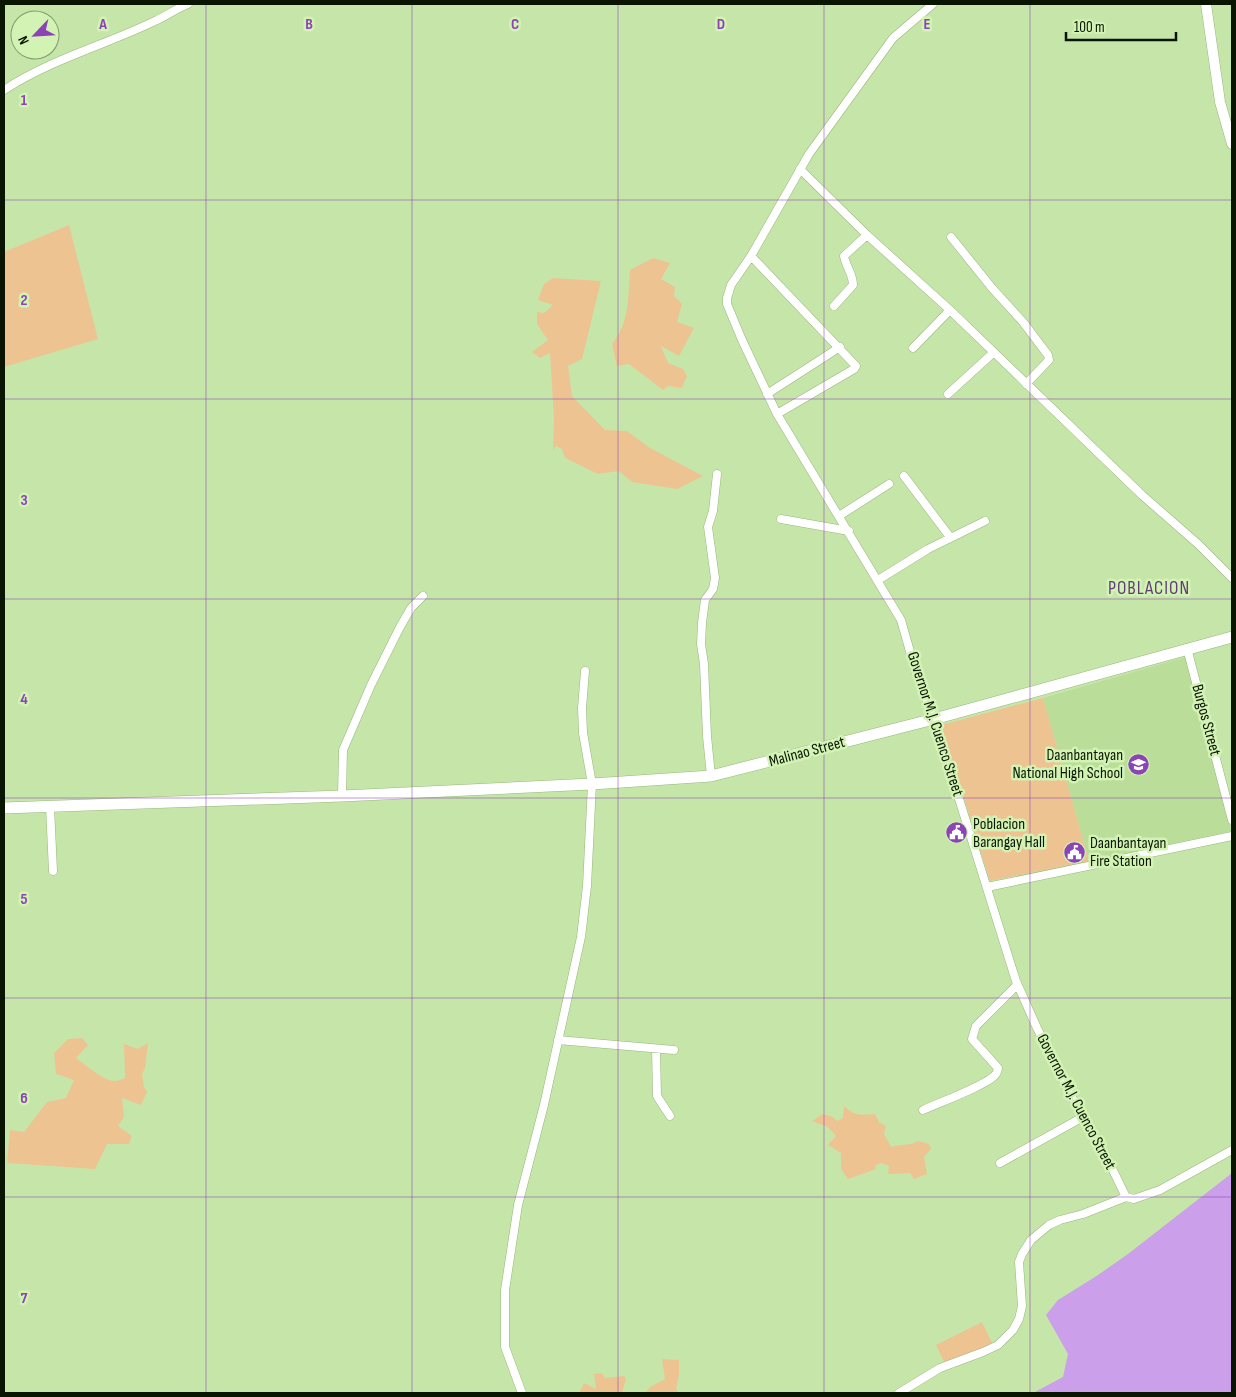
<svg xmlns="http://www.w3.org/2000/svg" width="1236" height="1397" font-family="'Sofia Sans Condensed',sans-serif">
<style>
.built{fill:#bade99}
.green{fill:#eec392}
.water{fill:#cb9fea}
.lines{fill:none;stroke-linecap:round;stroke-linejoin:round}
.minor-casing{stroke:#98b77b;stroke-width:9}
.tertiary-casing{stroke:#98b77b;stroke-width:11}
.secondary-casing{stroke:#98b77b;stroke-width:12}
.minor{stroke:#fff;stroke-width:8}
.tertiary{stroke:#fff;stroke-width:10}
.secondary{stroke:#fff;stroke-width:11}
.grid{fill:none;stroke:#8b43b6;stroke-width:1;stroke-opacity:0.55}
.labels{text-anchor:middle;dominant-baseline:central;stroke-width:5;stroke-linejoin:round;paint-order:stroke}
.street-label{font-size:16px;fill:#0a1501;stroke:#d3f3b5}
.poi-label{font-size:16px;fill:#0a1501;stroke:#d3f3b5;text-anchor:start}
.quarter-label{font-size:19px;letter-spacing:1px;fill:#603d77;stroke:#d3f3b5}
.grid-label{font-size:16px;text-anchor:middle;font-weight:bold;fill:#8b43b6;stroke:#d3f3b5;stroke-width:5;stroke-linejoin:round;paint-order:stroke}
</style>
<rect width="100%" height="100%" fill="#c6e6a9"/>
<path class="built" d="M1189 656 1231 831 1089 861 1043 698Z"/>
<path class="green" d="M69 225 98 339 4 367V252Z
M653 258 670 263 661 279 675 287 674 296 682 304 677 322 694 328 679 356 661 346 668 363 683 369 687 376 682 388 668 386 663 390 629 364 617 366 612 344C630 322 628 297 630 270Z
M553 278 601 281 582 359 568 366 572 396 605 430 627 431 650 448 703 476 677 489 632 482 619 471 598 474 565 458 562 449 556 446 553 451 554 420 550 353 540 358 532 352 548 340 537 324V312L544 313 553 305 538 300 544 284Z
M1043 698 1089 861 990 881 941 725Z
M82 1038 88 1045 76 1058C85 1064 103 1081 114 1081 117 1081 122 1079 125 1078L124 1044 138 1049 148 1043 145 1068 142 1074 144 1087 147 1092 141 1105 122 1098 124 1117 118 1126 132 1136 129 1144H107L95 1169 7 1163 10 1130 24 1132 47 1102 66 1098 74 1080 56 1074 54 1053 68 1039Z
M844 1106C854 1116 862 1115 875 1114L879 1122 886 1126 884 1134 891 1147C900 1144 910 1146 918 1141L929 1144 931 1149 924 1157 927 1174 914 1179 910 1173 888 1174 889 1166 881 1163 875 1166 876 1169 848 1179 841 1169V1153L828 1145 836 1136 828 1127 812 1121 823 1114 833 1117 837 1121 843 1118Z
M982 1322 993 1345 945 1364 936 1345Z
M662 1359 679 1360V1375L676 1389 679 1393H645L650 1387 665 1379Z
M602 1373 605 1378 624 1376 626 1379 622 1393H579L584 1383 596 1389 594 1374Z"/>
<path class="water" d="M1232 1173V1393H1033L1063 1377 1068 1354 1046 1315 1058 1300 1098 1275 1128 1254Z"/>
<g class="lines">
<defs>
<path id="minor" d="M4 90C51 59 106 45 157 20 168 15 177 8 188 4
M800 169 867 235 950 310 1142 495 1198 544 1232 578
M951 237 992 288 1023 322 1048 355 1049 360 1026 384
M751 256 856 366 854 369 777 414
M834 306 853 285C853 274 846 267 844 256L867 235
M913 348 950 310
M767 394 840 347
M948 394 993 353
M904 476 950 537
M839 516 889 484
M781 519 849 531
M878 580 928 549 985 521
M1187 648 1232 820
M711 776 707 736 704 664 701 644 702 623 705 600 713 589 715 578 708 527 713 511 717 474
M342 796 343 750 371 685 400 627 411 608 423 596
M50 807 53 871
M987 887 1232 836
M558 1040 674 1050
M656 1049 657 1096 670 1116
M923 1110C938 1103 987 1085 995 1075 998 1072 997 1071 998 1068L972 1039 976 1026 1017 985
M1000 1163 1083 1117
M1126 1197 1134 1199 1160 1190 1232 1150
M522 1393 505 1347V1290L518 1205 544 1105 581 937 587 886 592 784 583 733 582 708 585 671
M899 1393 940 1368 983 1352 998 1345 1013 1330 1019 1319 1022 1306 1019 1262 1022 1254 1031 1240 1049 1225 1060 1220 1083 1214 1126 1197 1106 1156 1070 1094 1037 1028 1016 981 934 719 917 676 901 620 777 414 742 340 727 304V298L731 285 751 256 809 154 893 38 933 4"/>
<path id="tertiary" d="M1206 4 1220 102 1232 144"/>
<path id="secondary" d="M4 808 342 796 592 784 711 776 934 719 1232 637"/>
</defs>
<use href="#minor" class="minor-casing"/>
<use href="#tertiary" class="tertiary-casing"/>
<use href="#secondary" class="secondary-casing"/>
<use href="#minor" class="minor"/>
<use href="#tertiary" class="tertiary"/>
<use href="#secondary" class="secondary"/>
</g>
<path class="grid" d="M206 4V1393M412 4V1393M618 4V1393M824 4V1393M1030 4V1393M4 200H1232M4 399H1232M4 599H1232M4 798H1232M4 998H1232M4 1197H1232"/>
<defs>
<symbol id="school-disc" viewBox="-11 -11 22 22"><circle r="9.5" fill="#8b43b6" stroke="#d3f3b5"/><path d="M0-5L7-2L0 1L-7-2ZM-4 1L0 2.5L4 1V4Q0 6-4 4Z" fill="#fff"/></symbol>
<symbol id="civic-disc" viewBox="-11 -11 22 22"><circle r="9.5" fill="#8b43b6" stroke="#d3f3b5"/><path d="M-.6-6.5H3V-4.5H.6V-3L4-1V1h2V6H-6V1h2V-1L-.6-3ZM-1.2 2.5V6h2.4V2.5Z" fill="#fff"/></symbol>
</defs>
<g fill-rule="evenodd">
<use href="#school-disc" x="1126" y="752" width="25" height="25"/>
<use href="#civic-disc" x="944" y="820" width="25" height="25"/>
<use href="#civic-disc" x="1062" y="840" width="25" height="25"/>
</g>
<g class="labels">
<g class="street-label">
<text transform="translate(1206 720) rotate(75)">Burgos Street</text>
<text transform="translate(935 724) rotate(72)">Governor M.J. Cuenco Street</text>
<text transform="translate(807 752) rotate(-15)">Malinao Street</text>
<text transform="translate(1076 1102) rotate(62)">Governor M.J. Cuenco Street</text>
</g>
<g class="poi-label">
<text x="1123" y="755" text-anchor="end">Daanbantayan<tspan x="1123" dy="18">National High School</tspan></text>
<text x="973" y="824">Poblacion<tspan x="973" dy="18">Barangay Hall</tspan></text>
<text x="1090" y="843">Daanbantayan<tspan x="1090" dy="18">Fire Station</tspan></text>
</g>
<g class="quarter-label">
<text x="1149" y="588">POBLACION</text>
</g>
</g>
<g class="grid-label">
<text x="103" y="29">A</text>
<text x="309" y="29">B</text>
<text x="515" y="29">C</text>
<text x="721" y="29">D</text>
<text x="927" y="29">E</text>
<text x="24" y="105">1</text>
<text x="24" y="305">2</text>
<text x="24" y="505">3</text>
<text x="24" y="704">4</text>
<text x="24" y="904">5</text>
<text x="24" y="1103">6</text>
<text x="24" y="1303">7</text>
</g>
<rect width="1236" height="1397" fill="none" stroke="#0a1501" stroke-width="10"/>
<g transform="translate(35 35) rotate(245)"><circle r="24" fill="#d3f3b5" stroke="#839a6d"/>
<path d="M0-4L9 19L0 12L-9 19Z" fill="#8b43b6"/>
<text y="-8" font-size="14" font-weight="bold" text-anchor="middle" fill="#0a1501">N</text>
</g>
<path d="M1066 32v8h110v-8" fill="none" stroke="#0a1501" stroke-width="2.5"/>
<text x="1074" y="32" font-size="15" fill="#0a1501" stroke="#d3f3b5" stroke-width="4" paint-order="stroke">100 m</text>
</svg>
